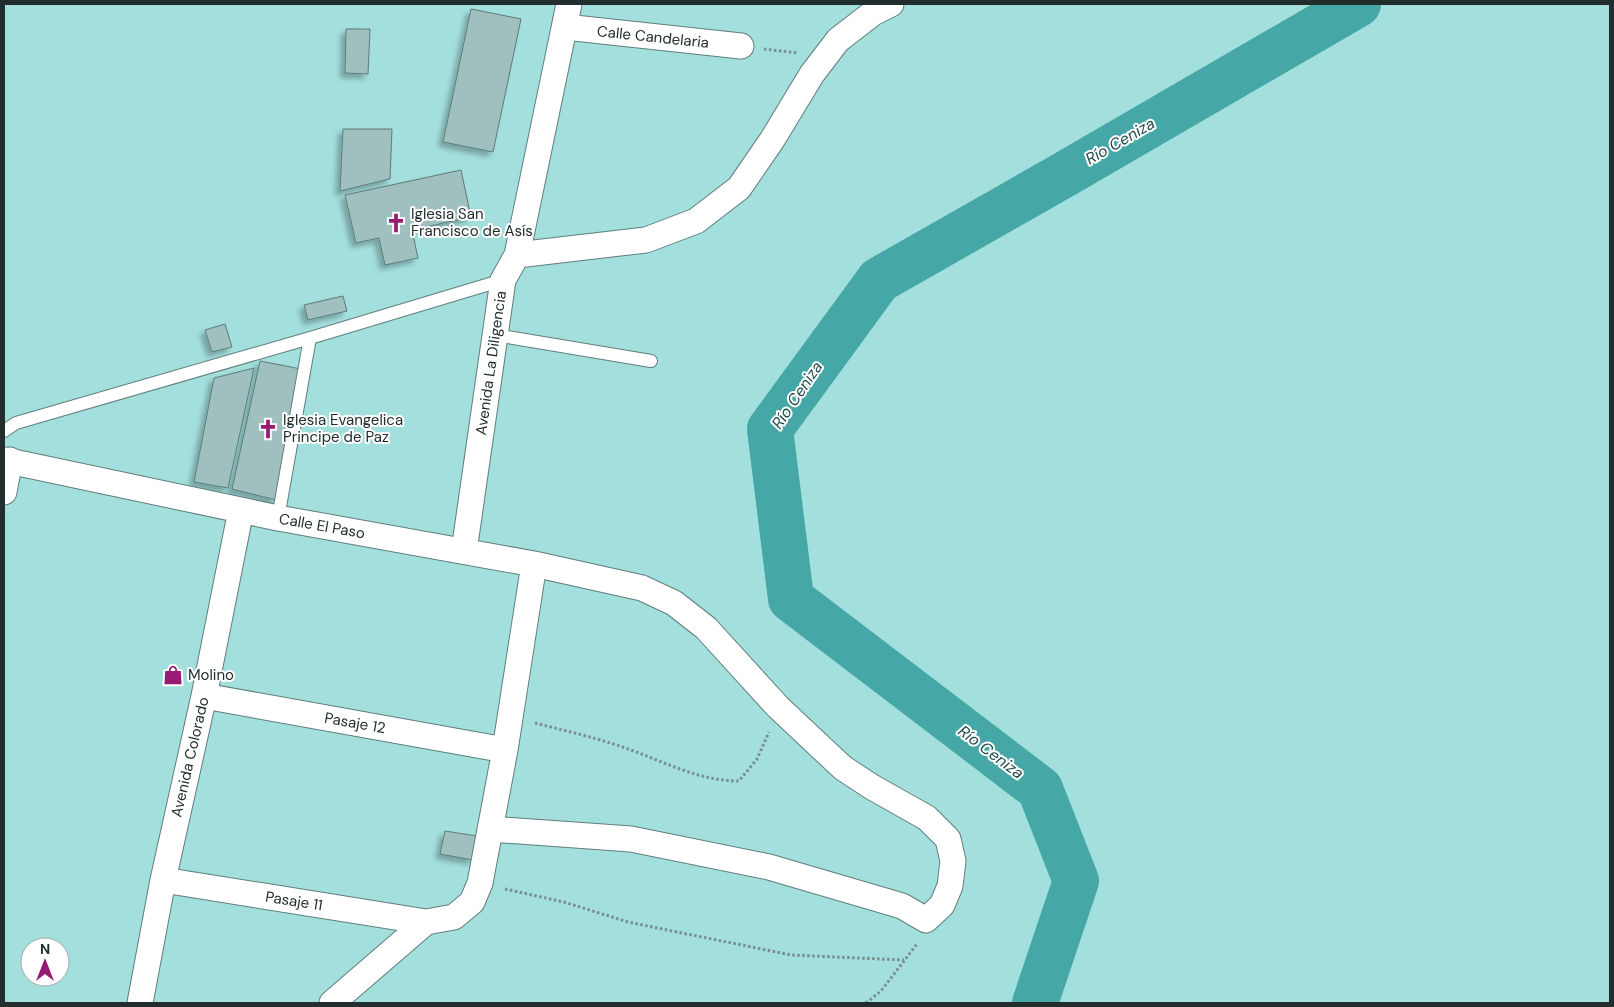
<svg xmlns="http://www.w3.org/2000/svg" width="1614" height="1007" font-family="'DM Sans',sans-serif">
<style>
.green{fill:#a3dfdd;fill-rule:evenodd}
.lines{fill:none;stroke-linecap:round;stroke-linejoin:round}
.river{stroke:#45a8a6;stroke-width:46}
.building{fill:#9fc0be;stroke:#5c7b79;filter:url(#shadow)}
.lane-casing{stroke:#5f7e7c;stroke-width:14}
.street-casing{stroke:#5f7e7c;stroke-width:27}
.path{stroke:#788f8e;stroke-width:3;stroke-dasharray:2.5 2.5;stroke-linecap:butt}
.lane{stroke:#fff;stroke-width:12}
.street{stroke:#fff;stroke-width:25}
.labels{text-anchor:middle;dominant-baseline:central;stroke-width:4;stroke-linejoin:round;paint-order:stroke}
.street-label{font-size:15px;fill:#212e2d;stroke:#fff}
.poi-label{font-size:15px;fill:#212e2d;stroke:#fff;text-anchor:start}
.water-label{font-size:16px;font-style:italic;fill:#1e4a49;stroke:#fff}
</style>
<defs>
<filter id="shadow"><feDropShadow dx="-4.5" dy="4.5" stdDeviation="2.5" flood-color="#0004"/></filter>
</defs>
<rect width="100%" height="100%" fill="#d6f8f6"/>
<path class="green" d="M4 4H1610V1003H4ZM30 947H60V977H30Z"/>
<g class="lines">
<path class="river" d="M1035 1003 1076 881 1040 789 791 599 770 429 879 280 1060 177 1358 4"/>
</g>
<path class="building" d="M471 9 521 19 493 152 443 142Z
M346 29H370L368 74 345 73Z
M343 129H392L390 179 340 191Z
M461 170 471 217 412 230 418 258 385 265 379 238 356 243 345 195Z
M343 296 347 311 308 320 304 305Z
M225 324 232 347 212 352 205 330Z
M260 361 301 369 276 500 232 489Z
M254 368 228 488 194 482 214 378Z
M445 831 477 836 473 860 440 854Z"/>
<g class="lines">
<defs>
<path id="lane" d="M495 335 651 361
M4 431 16 423 310 338 503 280
M278 518 310 338"/>
<path id="street" d="M565 27 741 46
M517 255 646 240 696 221 739 188 772 140 812 74 838 40 873 13 891 4
M4 460 278 518 534 564 642 588 674 603 706 628 778 707 843 768 872 787 927 818 948 839 953 861 950 886 942 905 926 920 902 906 769 867 631 839 490 829
M4 492 10 460
M464 551 503 280 517 255 569 4
M204 696 505 750
M163 880 426 922 454 917 472 902 480 883 505 750 534 564
M140 1003 163 880 204 696 241 510
M332 1003 426 922"/>
</defs>
<use href="#lane" class="lane-casing"/>
<use href="#street" class="street-casing"/>
<path class="path" d="M764 49 798 53
M535 723C566 731 598 738 628 749 665 762 699 781 739 781L757 759 769 732
M505 889 564 902 628 922 791 955 904 960
M866 1003 881 991 917 944"/>
<use href="#lane" class="lane"/>
<use href="#street" class="street"/>
</g>
<defs>
<symbol id="church-bare" viewBox="-9 -9 18 18"><path d="M-1.2-6h2.4v3.5h3.3v2.4h-3.3V6h-2.4V-.1h-3.3v-2.4h3.3Z" fill="#971a73" stroke="#fff" stroke-width="2.5" paint-order="stroke"/></symbol>
<symbol id="shop-bare" viewBox="-9 -9 18 18"><path d="M-5-2.5h2.3a2.7 3.5 0 0 1 5.4 0H5L5.5 6h-11ZM-1.5-2.5h3a1.5 2.3 0 0 0-3 0Z" fill="#971a73" stroke="#fff" stroke-width="2.5" paint-order="stroke"/></symbol>
</defs>
<g fill-rule="evenodd">
<use href="#church-bare" x="382" y="209" width="28" height="28"/>
<use href="#church-bare" x="254" y="415" width="28" height="28"/>
<use href="#shop-bare" x="159" y="661" width="28" height="28"/>
</g>
<g class="labels">
<g class="street-label">
<text transform="translate(653 37) rotate(6)">Calle Candelaria</text>
<text transform="translate(491 363) rotate(-82)">Avenida La Diligencia</text>
<text transform="translate(322 526) rotate(10)">Calle El Paso</text>
<text transform="translate(355 723) rotate(10)">Pasaje 12</text>
<text transform="translate(190 757) rotate(-77)">Avenida Colorado</text>
<text transform="translate(294 901) rotate(9)">Pasaje 11</text>
</g>
<g class="poi-label">
<text x="411" y="214">Iglesia San<tspan x="411" dy="17">Francisco de Asís</tspan></text>
<text x="283" y="420">Iglesia Evangelica<tspan x="283" dy="17">Principe de Paz</tspan></text>
<text x="188" y="675">Molino</text>
</g>
<g class="water-label">
<text transform="translate(1120 141) rotate(-30)">Río Ceniza</text>
<text transform="translate(797 395) rotate(-56)">Río Ceniza</text>
<text transform="translate(991 752) rotate(37)">Río Ceniza</text>
</g>
</g>
<rect width="1614" height="1007" fill="none" stroke="#212e2d" stroke-width="10"/>
<g transform="translate(45 962)"><circle r="24" fill="#ffffff" stroke="#a6abab"/>
<path d="M0-4L9 19L0 12L-9 19Z" fill="#971a73"/>
<text y="-8" font-size="14" font-weight="bold" text-anchor="middle" fill="#212e2d">N</text>
</g>
</svg>
